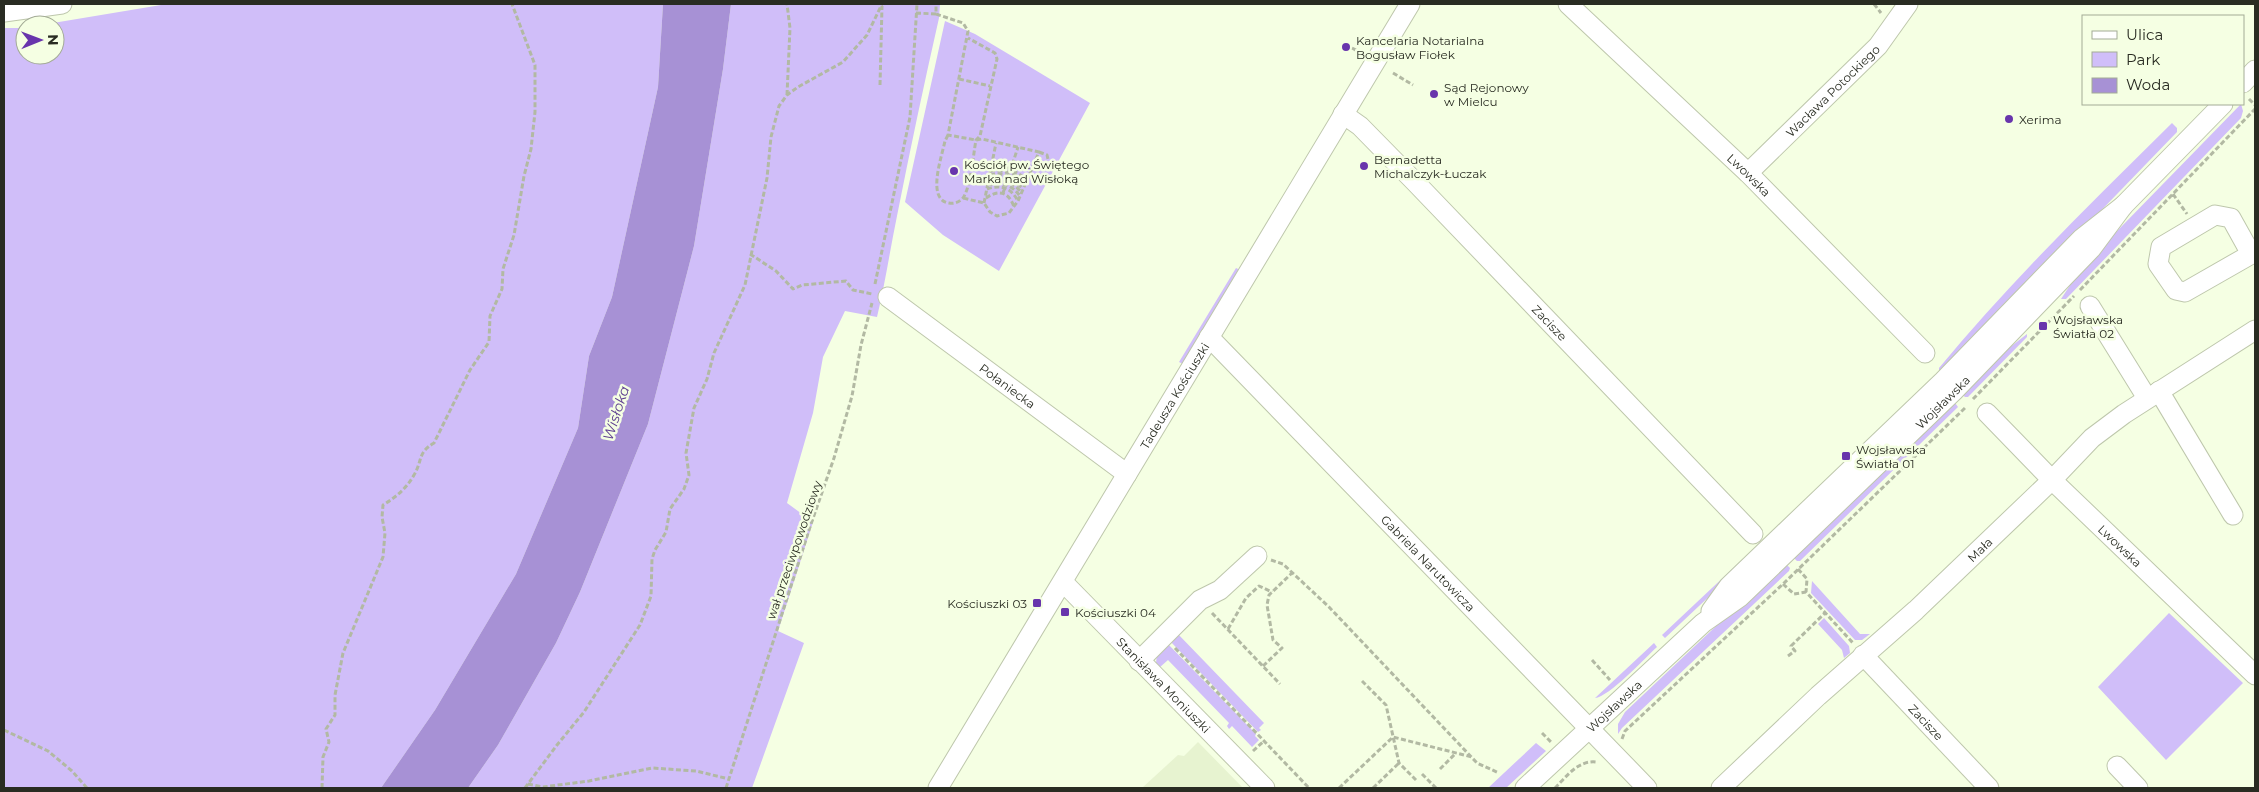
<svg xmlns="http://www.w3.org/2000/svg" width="2259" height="792" font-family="Montserrat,sans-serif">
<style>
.built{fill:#e7f3d0}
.green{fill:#d0bef9}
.water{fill:#a791d5}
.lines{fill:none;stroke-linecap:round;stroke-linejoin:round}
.minor-casing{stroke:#bec7ac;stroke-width:21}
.path{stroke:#b2b9a3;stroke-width:3;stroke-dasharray:5 2.5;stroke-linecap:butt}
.minor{stroke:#fff;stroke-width:19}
.poi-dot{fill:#6835ac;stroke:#f5ffe3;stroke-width:2}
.labels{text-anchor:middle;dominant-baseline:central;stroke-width:5;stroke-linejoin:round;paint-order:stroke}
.poi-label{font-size:12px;fill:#292c22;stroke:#f5ffe3;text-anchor:start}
.street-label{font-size:12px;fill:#292c22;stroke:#f5ffe3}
.water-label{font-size:14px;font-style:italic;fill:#5f4091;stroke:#f5ffe3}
</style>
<rect width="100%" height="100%" fill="#f5ffe3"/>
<path class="built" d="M1198 742 1243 788H1142L1178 755 1184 756Z"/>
<path class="green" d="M167 4H663L658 87 612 297 589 356 578 428 516 574 435 710 381 788H4V28H25V55H55V25H41Z
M731 4H940L939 18C924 84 910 150 897 216 890 250 885 284 877 317L845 311 823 357 813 413 787 503 813 522 778 631 804 643 752 788H468L498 745 556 643 580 592 648 424 694 246 723 69Z
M945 21 975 34 1090 103 999 271 943 235 905 202Z
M2241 104 2243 111 2241 118 2066 299H2061L2082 267Z
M2172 123 2177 128V132L1943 374 1939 370V368C2011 281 2092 202 2172 123Z
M1236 268 1240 270 1183 364 1179 362Z
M2027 334V337L1968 397H1965L1960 392 1987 365Z
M1953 400 1958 407 1800 561H1797L1791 555Z
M1763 540 1766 543 1665 638 1662 635Z
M1784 562 1790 568 1789 571 1622 728 1618 734V724L1625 712Z
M1812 581 1860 634H1870L1862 640H1855L1811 593Z
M2169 613 2243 683 2166 760 2098 687Z
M1824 618 1849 646 1850 653 1844 658 1842 650 1818 624Z
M1176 632 1264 723 1259 728 1261 730 1258 732 1168 639Z
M1166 642 1256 734 1255 736 1259 740 1252 747 1232 726 1229 729 1227 726 1229 723 1168 660 1159 668 1156 663 1157 654Z
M1654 643 1657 647C1645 658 1609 697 1595 698Z
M1536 743 1546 751 1506 788H1488Z"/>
<path class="water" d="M663 4H731L723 69 694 246 648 424 580 592 556 643 498 745 468 788H381L435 710 516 574 578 428 589 356 612 297 658 87Z"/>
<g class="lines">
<defs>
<g id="minor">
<path id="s1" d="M1568 4 1748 173 1925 353"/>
<path d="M4 12 62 4"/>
<path d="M2243 83 2255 70"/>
<path id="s2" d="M1343 114 1360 126 1415 182 1753 534"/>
<path id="s3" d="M1748 173 1878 46 1908 4"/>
<path d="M2251 254 2231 218 2215 215 2161 247 2158 264 2176 290 2185 292 2255 252"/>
<path id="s4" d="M888 297 1127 474"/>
<path d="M2090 306 2147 398"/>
<path id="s5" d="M1209 337 1647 788"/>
<path d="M2159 391 2233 515"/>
<path id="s6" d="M1987 413 2052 480 2255 675"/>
<path id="s7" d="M1063 582 1265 788"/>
<path d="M1711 611 1729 586 1943 381 2081 239 2123 206 2223 104"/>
<path id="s8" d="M1863 655 1989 788"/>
<path d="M1139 661 1200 600 1220 590 1257 556"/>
<path d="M2117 766 2138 788"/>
<path id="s9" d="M938 788 1410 4"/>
<path id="s10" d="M1525 788 1703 623 1740 597 1954 391 2091 249 2123 206"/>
<path id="s11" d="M1721 788 1818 696 1916 610 2052 480 2092 438 2124 414 2255 330"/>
</g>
</defs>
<use href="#minor" class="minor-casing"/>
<path class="path" d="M1874 4 1881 13
M916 13 936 14V4
M936 14 963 23 968 31 948 135 976 140 982 139 1039 152 1018 201 1009 213 997 216 990 212 984 203 963 198
M1352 48 1361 53
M1393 73 1413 85
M959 79 990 86
M880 85 882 6
M787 95 790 28 787 4
M2249 99 2255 105
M948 135 945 141C942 156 926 200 949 203 955 204 959 202 963 198 971 186 973 156 976 140L980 136 997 59 995 53 968 38
M1039 152 1047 155 1050 167 1054 169
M991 168H1009L1027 179
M990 171C1004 170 1016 172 1026 183
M990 175C1004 172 1014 176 1025 186
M989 178C1003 176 1013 178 1023 189
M988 182C1002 179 1012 181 1021 192
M988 185C1001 182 1011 184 1020 196
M987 189C1001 184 1011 188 1018 201
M1003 193 1018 147
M2173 194 2187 214
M986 198C999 189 1009 192 1014 207
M984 203 996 143
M750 254 776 271 793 289 802 285 846 281 853 290 872 294
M875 284 910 117 917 4
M2080 290 2255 109
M1973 399 2074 296
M1271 560 1283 564 1329 607 1477 763 1499 773
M1798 569 1807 579 1806 592 1853 643
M1783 584 1794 594 1806 592
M1212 613 1280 684
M1228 629 1246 598 1259 586 1272 592
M1175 648 1309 788
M1788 656 1795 651 1791 646 1825 613
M1592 660 1610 680
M1263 666 1282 648 1273 640 1267 605 1269 595 1292 573
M1362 681 1386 705 1399 763 1416 780
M4 730 48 751 72 771 87 788
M1542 733 1551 742
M1622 739 1625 731 1783 584 1966 407
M1253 751 1264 741
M1440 769 1456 753
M1422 774 1436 788
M528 784 543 787 589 781 652 768 696 771 729 779
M322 788 323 757 329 742 326 729 335 715V695L343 653 383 557 385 533 382 517 383 505C396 497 406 489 414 475 423 460 417 453 434 443L470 370 489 342 490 316 502 289 503 269 514 235 524 176 531 149 535 112V65L512 4
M525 788 557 745 584 712 640 625 651 596 652 559 655 550 666 532 670 509 684 489 689 475 686 453 694 408 707 379 714 353 745 285 767 178 771 137 779 106 787 95 798 87 843 62 867 35 882 4
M726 788 810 527 834 458 852 396 861 345 872 303
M1339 788 1393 737 1472 757
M1373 788 1399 763
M1555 788C1566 777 1578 760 1596 762"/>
<use href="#minor" class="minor"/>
</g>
<g class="poi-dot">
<circle cx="1346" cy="47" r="5"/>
<circle cx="1434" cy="94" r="5"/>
<circle cx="2009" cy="119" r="5"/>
<circle cx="1364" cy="166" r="5"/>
<circle cx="954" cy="171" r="5"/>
<rect x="2038" y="321" width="10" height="10" rx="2.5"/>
<rect x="1841" y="451" width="10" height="10" rx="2.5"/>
<rect x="1032" y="598" width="10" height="10" rx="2.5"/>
<rect x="1060" y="607" width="10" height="10" rx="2.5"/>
</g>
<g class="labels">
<g class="poi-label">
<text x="1356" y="40">Kancelaria Notarialna<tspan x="1356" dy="14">Bogusław Fiołek</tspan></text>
<text x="1444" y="87">Sąd Rejonowy<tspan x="1444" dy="14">w Mielcu</tspan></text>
<text x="2019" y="119">Xerima</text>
<text x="1374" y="159">Bernadetta<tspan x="1374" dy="14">Michalczyk-Łuczak</tspan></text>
<text x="964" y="164">Kościół pw. Świętego<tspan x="964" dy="14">Marka nad Wisłoką</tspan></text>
<text x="2053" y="319">Wojsławska<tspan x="2053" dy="14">Światła 02</tspan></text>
<text x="1856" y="449">Wojsławska<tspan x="1856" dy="14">Światła 01</tspan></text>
<text x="1027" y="603" text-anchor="end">Kościuszki 03</text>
<text x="1075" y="612">Kościuszki 04</text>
</g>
<g class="street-label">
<text stroke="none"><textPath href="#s3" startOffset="118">Wacława Potockiego</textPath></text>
<text stroke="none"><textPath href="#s1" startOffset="249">Lwowska</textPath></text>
<text stroke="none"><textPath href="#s2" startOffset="294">Zacisze</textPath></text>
<text stroke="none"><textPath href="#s4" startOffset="149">Połaniecka</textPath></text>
<text stroke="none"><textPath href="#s9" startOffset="458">Tadeusza Kościuszki</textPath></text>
<text stroke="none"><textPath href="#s10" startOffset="569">Wojsławska</textPath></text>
<text stroke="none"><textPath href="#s6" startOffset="188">Lwowska</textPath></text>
<text stroke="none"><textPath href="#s11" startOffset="352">Mała</textPath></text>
<text transform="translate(794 550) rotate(-71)">wał przeciwpowodziowy</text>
<text stroke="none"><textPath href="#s5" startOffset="315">Gabriela Narutowicza</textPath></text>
<text stroke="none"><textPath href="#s7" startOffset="144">Stanisława Moniuszki</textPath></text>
<text stroke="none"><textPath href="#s10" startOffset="121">Wojsławska</textPath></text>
<text stroke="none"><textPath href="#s8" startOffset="92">Zacisze</textPath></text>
</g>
<g class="water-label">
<text transform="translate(616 413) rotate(-72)">Wisłoka</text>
</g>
</g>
<rect width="2259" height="792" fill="none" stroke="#292c22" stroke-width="10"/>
<rect x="2082" y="15" width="162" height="90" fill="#f5ffe3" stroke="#a3ab96"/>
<rect x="2092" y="31" width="25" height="8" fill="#ffffff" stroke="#a3ab96"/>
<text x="2126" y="40" font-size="15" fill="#292c22">Ulica</text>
<rect x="2092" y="52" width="25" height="15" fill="#d0bef9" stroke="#a3ab96"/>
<text x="2126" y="65" font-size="15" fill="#292c22">Park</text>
<rect x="2092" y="78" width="25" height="15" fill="#a791d5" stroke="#a3ab96"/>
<text x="2126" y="90" font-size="15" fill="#292c22">Woda</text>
<g transform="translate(40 40) rotate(89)"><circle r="24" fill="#f5ffe3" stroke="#a3ab96"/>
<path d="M0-4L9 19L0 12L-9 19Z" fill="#6835ac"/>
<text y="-8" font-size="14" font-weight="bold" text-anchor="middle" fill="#292c22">N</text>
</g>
</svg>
